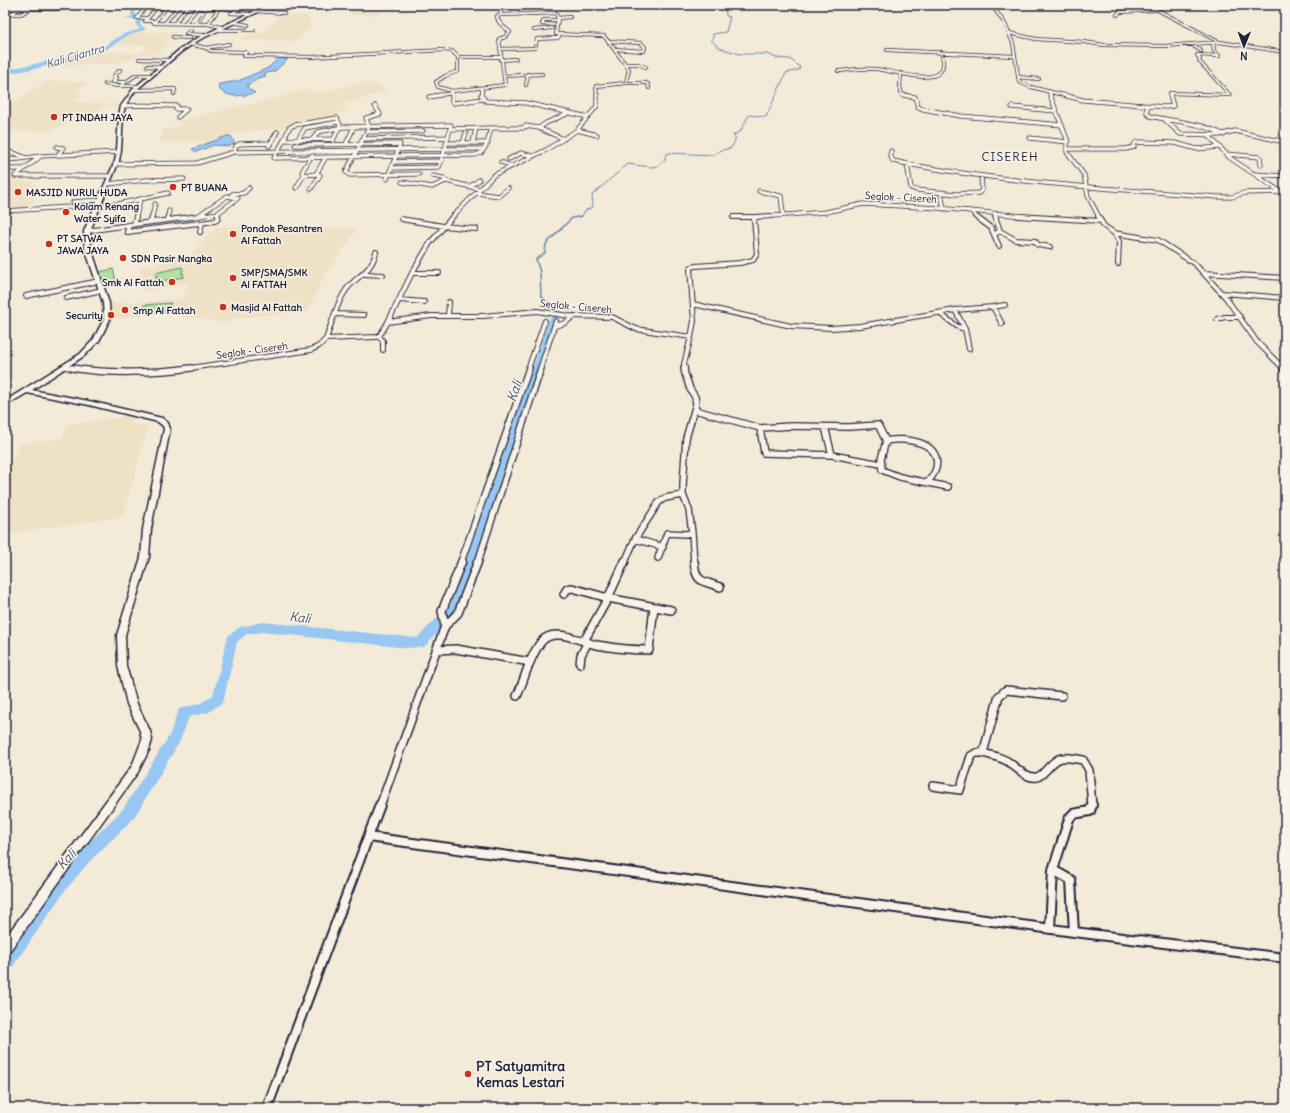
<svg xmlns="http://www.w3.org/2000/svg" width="1290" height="1113" viewBox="0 0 1290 1113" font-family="Delius,sans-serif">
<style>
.built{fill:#efe1c5}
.green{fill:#afe2a3;stroke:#68826f}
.water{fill:#97c7f2;stroke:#6885a9}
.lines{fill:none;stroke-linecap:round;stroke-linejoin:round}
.stream-far1{stroke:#6885a9;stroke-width:1}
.stream{stroke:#6885a9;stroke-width:1.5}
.river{fill:#97c7f2;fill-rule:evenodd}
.minor-far5-casing{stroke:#22223b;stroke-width:4}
.minor-far4-casing{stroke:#22223b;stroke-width:5}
.minor-far3-casing{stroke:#22223b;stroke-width:6}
.minor-far2-casing{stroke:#22223b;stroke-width:8}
.minor-far1-casing{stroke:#22223b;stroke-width:10}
.minor-casing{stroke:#22223b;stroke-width:12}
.tertiary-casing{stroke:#22223b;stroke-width:3}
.minor-far5{stroke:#f7f3e8;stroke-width:2.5}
.minor-far4{stroke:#f7f3e8;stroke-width:3.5}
.minor-far3{stroke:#f7f3e8;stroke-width:4}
.minor-far2{stroke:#f7f3e8;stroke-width:5.5}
.minor-far1{stroke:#f7f3e8;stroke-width:7}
.minor{stroke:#f7f3e8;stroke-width:8}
.tertiary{fill:#f7f3e8;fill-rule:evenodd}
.poi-dot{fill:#c8321e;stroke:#f7f3e8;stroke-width:1.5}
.labels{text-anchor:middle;stroke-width:3;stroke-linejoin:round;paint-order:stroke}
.far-poi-label{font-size:10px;font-weight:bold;fill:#22223b;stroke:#f7f3e8;text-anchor:start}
.far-street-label{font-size:10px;fill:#22223b;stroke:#f7f3e8}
.far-water-label{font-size:11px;font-style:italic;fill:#455472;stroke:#f7f3e8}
.far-quarter-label{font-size:12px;letter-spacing:1px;fill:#22223b;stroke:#f7f3e8}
.water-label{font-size:13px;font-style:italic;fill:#455472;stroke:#f7f3e8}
.near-poi-label{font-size:14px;font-weight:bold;fill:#22223b;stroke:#f7f3e8;text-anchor:start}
</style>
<rect width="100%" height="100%" fill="#f3ebd8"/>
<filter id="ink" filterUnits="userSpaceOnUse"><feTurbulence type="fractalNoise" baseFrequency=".025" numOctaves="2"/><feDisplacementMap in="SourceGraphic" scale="8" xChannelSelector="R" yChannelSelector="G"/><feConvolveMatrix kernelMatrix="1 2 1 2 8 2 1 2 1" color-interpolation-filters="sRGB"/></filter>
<g filter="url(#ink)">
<path class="built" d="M323,5H386L378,15H350L355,7H322Z
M254,11L275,12L281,14L306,16L309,19L311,26L296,41L240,40L251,32H264L281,15L275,12Z
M135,32H177L163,43L187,44H169L156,54H140L133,58L112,64L40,66L50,62L99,52H129L128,54L130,53H140V54L148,47H145L147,45H112L125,35Z
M46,81L88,82L81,89H83L76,93L81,94L72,101L119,105L118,107L104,106L86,120L70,122L46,132L5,131V109Z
M367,81L388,91L342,105L349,110L325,118L291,125L281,129L239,132L208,141L159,142L164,129L177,127L184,119L264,101L308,89L316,94Z
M5,176H18L13,181L34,182L32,185L39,186L36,189L43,193L24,209L5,210Z
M215,227L358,228L321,282L308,312L234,318L226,323L159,313L102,321L101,304L182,299L190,282L144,291L139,268L192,253Z
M134,415L131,426L149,424L123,517L5,534V478L20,444L62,438L67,424Z"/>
<path class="green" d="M182,267L183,271L181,273H183L184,277L156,282L155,279L159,278L158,276L156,277L155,273Z
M113,269L116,281L103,284L99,272Z
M171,303L165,312L139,313L144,305Z"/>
<path class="water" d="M279,58L288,59L275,71L264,74L266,76L258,78L257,80L247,85L248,88L255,93C243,96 227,99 218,88L219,84L238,81L268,68Z
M227,136H231L235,144L228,146L214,145L196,152L192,149Z"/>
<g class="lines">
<path class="stream-far1" d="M581,217L586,210L593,207L592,195L628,164L651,167L658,166L660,163L665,161L666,159L664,158L668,153L714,155L719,151L731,148L735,141V137L733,135L740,132L749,115L766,117L786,73L799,70L800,67L790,59L776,58L768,54H740L720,48L711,40L713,39V34L726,32L730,17L726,16L725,5"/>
<path class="stream" d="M554,317L556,309L541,296L540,272L536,259L545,253L546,244L572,218L582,216"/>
<path class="river" d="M135,5H139L136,8L135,14L137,16L135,18H142L140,25L145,28V30L127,36L100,53L34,69L5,74V70L97,51L123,34L140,29L136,25L137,20L125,19L132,16L131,14L132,8Z
M551,315H554L558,317L462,606L424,647L407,648L263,632L247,634L237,642L223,702L209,712L189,717L179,743L133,819L88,863L64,892L11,969L5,971V950L54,882L78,853L123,809L169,736L179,709L201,703L213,695L228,636L240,627L263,622L417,638L451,604Z"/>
<g class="minor-far5-casing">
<path id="minor-far5" d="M15,5L9,9H59L80,5
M79,5H135
M250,5L267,7
M500,5L501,15L556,13L558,18L556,34L604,36L629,69L626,83L596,86L597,96
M992,5L1005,24L1013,43L1019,82L1031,87L1067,96
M1148,5L1219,42
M167,7L154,23L208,24L221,27
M197,8H219L208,24
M19,9L10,14H21L28,10
M225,9H238
M143,11L137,18H148L145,21H154
M256,11L284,13
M231,13L249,14
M233,13L238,9L259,10
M1117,15L1120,12L1156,10
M148,18L156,8L199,6L185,23
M558,18L570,17
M233,22L248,25
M165,23L178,7
M175,23L188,6
M196,24L206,8
M557,25L542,24L544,20H558
M191,30L186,34L203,35
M217,30H254
M534,30L552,28
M1009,33L1036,39L1084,42L1104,45L1165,46L1220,42L1285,52
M173,37L190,38
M608,41L641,43L645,47L644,51L614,49
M190,44L206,48L211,51L246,52L244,56L311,57L445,50L452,51L458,57H501
M1191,44L1201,51
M206,48L229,44
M501,49L535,48L537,39L558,38L560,35
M887,50L1014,56
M1197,55L1219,56L1214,51L1213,43
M139,59L168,60
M501,60L516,59
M626,64H638L646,67
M147,66L161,67
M120,70L113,77L117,78L112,82H125
M838,71C850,70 863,68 875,69C890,70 927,83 939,73C945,68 943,58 941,52
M901,73L900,86L902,95L908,96
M504,76L542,74
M1018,77L1039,79
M625,83H646L648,84L649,88
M105,84L118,86
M526,85L528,74
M138,86H120L136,75H150
M134,90L175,89L174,94
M452,91L438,87L436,82L445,76L458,71V57
M1049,91L1051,96
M435,96L452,93
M452,96V91L505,85L499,39L505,37L510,32C505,28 497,23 497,16L501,15
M482,96V89
M1171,96L1170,93L1230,95L1199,61L1200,59L1197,55"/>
</g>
<g class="minor-far4-casing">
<path id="minor-far4" d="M452,95V102L454,103L483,99
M481,95L486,101L526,103L588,117
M902,95L915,97L918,107L923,109L961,116L1062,125
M1050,95L1067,139V152L1084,175L1088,196L1099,217
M1063,95L1083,100L1166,107L1173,106L1170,95
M429,97L441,95
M123,106C142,104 158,106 177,106L176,109H187L178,117
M375,106L380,114L366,118L369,127L346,172L350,175L419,174
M1147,106V113L1150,116C1175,122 1201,122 1224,135
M1012,107L1056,111
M1165,120L1180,134L1219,135L1235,131L1285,142
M491,128H523L525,126L539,128L546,123L569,113
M491,128L487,144L484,149H445L450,129Z
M538,128L564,139
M577,130L597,135
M367,132L423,131
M1208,135L1230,158L1281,192
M1030,138L1068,142
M313,139L318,132L343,127L451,125L450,129
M362,139L447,137
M284,140L289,128L294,125L337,118L340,125L333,141
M297,141L305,128L339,122
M446,143H488
M463,143L466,133
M473,143L476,128
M346,144L354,127
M295,145L400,144L396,156L274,158L284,140L334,139
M269,146L277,132
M57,147L63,148L58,155
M1067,149H1126L1134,147L1135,143L1138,142L1175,143L1197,149L1219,147
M891,151L890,155L893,161C999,183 1109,188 1217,197H1232L1244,193L1285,192
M5,152L14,153L24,157
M234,152L236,146L239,144L270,143
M1226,154L1260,157L1261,165
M5,159C15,161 30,157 41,156
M509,159L521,153L532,156
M394,162L442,161
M501,162L511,166
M115,164L197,163L234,152L445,149
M907,164L911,188L916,190L956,194L979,193L982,190L981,176
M392,168L439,167L445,149
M5,169H24
M1255,174L1285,176
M304,175L302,172L312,155
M15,176L41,156L119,152
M15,176H110
M433,176L443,178L446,181
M387,179L396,156L475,155L481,153L484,149
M402,182L432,187L446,181L480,189
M107,184L146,180L184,179
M469,187L479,180
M296,188L304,175L316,174L326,157
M311,189L320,175L316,174
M759,191L781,196L783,214
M941,192L944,209
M477,193L499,196L508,188
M232,194L244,193L249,188
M73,202L99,200
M5,211L118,204L168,193
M972,212L976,217
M199,215L227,196L238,198L218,213
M995,215L996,217
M136,217L140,200
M152,217L155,204
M168,217L169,211
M192,217L218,213V217
M452,217L494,175L546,150L577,130L597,106V95
M760,217L826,212L863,204L938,208L1034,217"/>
</g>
<g class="minor-far3-casing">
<path id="minor-far3" d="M975,216L991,228L999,246
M995,216L1000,231
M1018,216L1101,221
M1098,216L1104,226L1114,233L1158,240L1195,264L1226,298L1257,342L1284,369
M733,217H756
M168,219V216
M401,219L443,226L476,229
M151,222L152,216
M134,224L136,216
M129,225L127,232L215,221L218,219V216
M129,225L199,216
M87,231L129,225
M200,232L202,223
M1114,233L1119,241L1118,264
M995,234L1000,231L1016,240L1035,241L1038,245L1050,247
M412,273H439
M1204,273L1285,278
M365,274L383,275
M1222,293L1285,298
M26,296L99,281
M66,298L102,290
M399,300L424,302
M693,304L791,326L832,328L860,326L955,310L993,307L1002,324
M993,307L1005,305
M955,310L965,329L969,349
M939,313L958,327L965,329
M335,314L364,315
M448,316L449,302
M1217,319L1225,317H1240
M388,322L412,273L430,243L453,216
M555,326L565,323L574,316
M378,336L383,341V350
M326,339C332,323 336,304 346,290C357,275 371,273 376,252
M65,367L78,369
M184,369L311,350L319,346L326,339L376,337L380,335L388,322L431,316H483L537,311L569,316L612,317L636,329L691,337L694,321L690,268L695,266L740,263L753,260L757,254L754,219L756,217L770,216
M528,369L545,321
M540,369L556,321
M685,369L684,364L691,337"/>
</g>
<g class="minor-far2-casing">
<path id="minor-far2" d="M72,368C106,374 156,373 191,368
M1283,368L1285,370
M695,410L760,428L791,426L849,427L878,425L886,441L881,459L882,470L900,477L948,487
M825,427L832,455
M760,428L764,453L832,455L881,464
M886,441C904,437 942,441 936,468C935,473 931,478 928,482
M692,533L694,562
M635,539L659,502L665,498L683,495
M658,558L667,533L686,534L692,533L689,510L683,495V485L686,438L696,404L695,397L690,389L685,374L684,368
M461,562L529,368
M478,562L541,368
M625,562L635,539L663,547"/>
</g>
<g class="minor-far1-casing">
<path id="minor-far1" d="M694,561C696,583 701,580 720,587
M564,594L567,589L572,588L608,598L671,610
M445,626L442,611L462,561
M584,641L608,598L625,561
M436,650L456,649L530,662
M580,664L581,655L588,642
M517,696C525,679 529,657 541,642C554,626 581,642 597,645C613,648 632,650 649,650L654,607
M983,753C990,755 1000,757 1007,761C1015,766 1026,779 1037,777C1041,776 1044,772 1047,769C1060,754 1064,757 1083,760L1089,770L1092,806
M933,786L960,790L971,756L976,753H983L999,696L1006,690L1062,696
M380,806L445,626L458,613L478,561"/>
</g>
<g class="minor-casing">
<path id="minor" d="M368,837L1074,932L1285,958
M1050,929L1053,870
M1074,932L1071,880L1053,870L1069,819L1073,814L1090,811L1092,805
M267,1108L380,805"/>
</g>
<g class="tertiary-casing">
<path id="tertiary" d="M268,5H273L199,40L181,52L135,91L125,106L123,115L121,150L119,161L90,231L91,248L109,303L110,319L99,341L84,356L32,390L89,401L162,418L168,423L170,429L151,529L149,557L125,635L126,666L137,704L150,731L152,740L149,750L138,772L9,952L5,954V938L132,766L142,740L140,731L127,704L118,666L117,635L141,557L143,529L164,429L163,426L158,422L89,405L27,393L5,406V401L80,354L93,340L104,319L103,303L85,248L84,231L115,161L117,150L119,115L121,106L133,89L179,50L197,38Z"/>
</g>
<use href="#minor-far5" class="minor-far5"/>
<use href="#minor-far4" class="minor-far4"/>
<use href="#minor-far3" class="minor-far3"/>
<use href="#minor-far2" class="minor-far2"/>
<use href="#minor-far1" class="minor-far1"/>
<use href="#minor" class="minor"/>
<use href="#tertiary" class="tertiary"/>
</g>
</g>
<g class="poi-dot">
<circle cx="54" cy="117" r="4"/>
<circle cx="173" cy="187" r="4"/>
<circle cx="18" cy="192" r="4"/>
<circle cx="66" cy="212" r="4"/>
<circle cx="233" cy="234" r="4"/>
<circle cx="49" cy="244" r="4"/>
<circle cx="123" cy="258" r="4"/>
<circle cx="233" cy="278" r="4"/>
<circle cx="172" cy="282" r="4"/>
<circle cx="223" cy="307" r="4"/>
<circle cx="125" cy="310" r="4"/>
<circle cx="111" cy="315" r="4"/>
<circle cx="468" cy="1074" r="4"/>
</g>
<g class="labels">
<g class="far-poi-label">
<text x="62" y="121">PT INDAH JAYA</text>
<text x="181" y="191">PT BUANA</text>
<text x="26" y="196">MASJID NURUL HUDA</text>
<text x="74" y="210">Kolam Renang<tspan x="74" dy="12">Water Syifa</tspan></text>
<text x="241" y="232">Pondok Pesantren<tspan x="241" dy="12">Al Fattah</tspan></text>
<text x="57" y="242">PT SATWA<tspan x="57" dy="12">JAWA JAYA</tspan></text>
<text x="131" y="262">SDN Pasir Nangka</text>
<text x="241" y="276">SMP/SMA/SMK<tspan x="241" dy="12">Al FATTAH</tspan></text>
<text x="164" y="286" text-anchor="end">Smk Al Fattah</text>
<text x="231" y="311">Masjid Al Fattah</text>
<text x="133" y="314">Smp Al Fattah</text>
<text x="103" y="319" text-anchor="end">Security</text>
</g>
<g class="far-street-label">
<text transform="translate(901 197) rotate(3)" y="4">Seglok - Cisereh</text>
<text transform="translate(576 306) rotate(5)" y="4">Seglok - Cisereh</text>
<text transform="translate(252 350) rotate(-8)" y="4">Seglok - Cisereh</text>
</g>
<g class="far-water-label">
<text transform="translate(75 56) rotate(-16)" y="4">Kali Cijantra</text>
</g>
<g class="far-quarter-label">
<text x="1010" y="161">CISEREH</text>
</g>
<g class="water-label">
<text transform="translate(514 391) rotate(-71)" y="5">Kali</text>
<text transform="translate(300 617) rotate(6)" y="5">Kali</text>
<text transform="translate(66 859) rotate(-47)" y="5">Kali</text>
</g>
<g class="near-poi-label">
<text x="476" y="1071">PT Satyamitra<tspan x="476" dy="16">Kemas Lestari</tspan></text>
</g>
</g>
<rect width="1290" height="1113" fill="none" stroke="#f7f3e8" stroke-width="20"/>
<rect x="10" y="10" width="1270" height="1093" fill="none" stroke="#22223b" stroke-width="1.5" filter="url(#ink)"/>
<g transform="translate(1244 46) rotate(181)" stroke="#f7f3e8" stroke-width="3" paint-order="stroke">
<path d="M0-3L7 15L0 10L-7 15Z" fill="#22223b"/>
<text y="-6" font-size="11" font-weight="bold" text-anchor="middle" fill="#22223b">N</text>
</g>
</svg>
